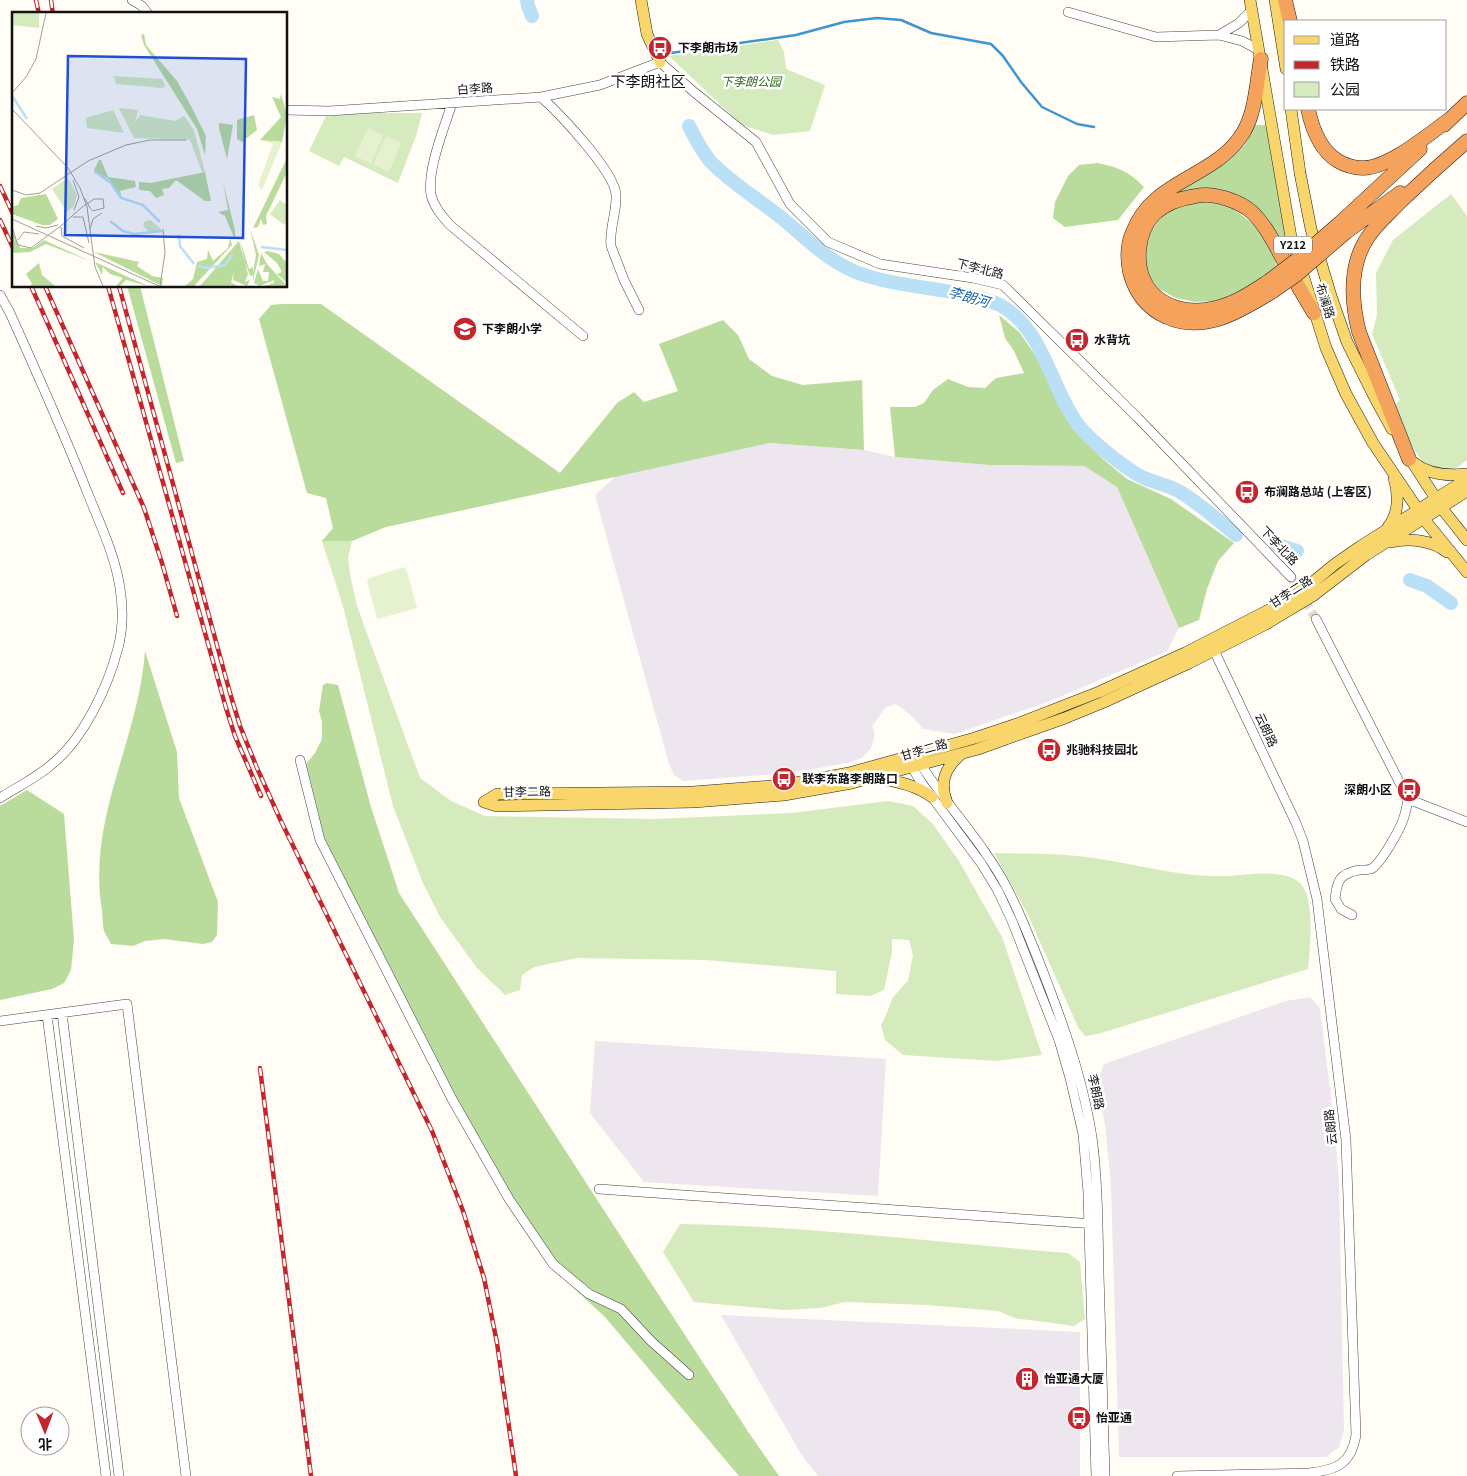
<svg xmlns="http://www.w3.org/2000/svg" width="1467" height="1476" viewBox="0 0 1467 1476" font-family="Georgia,'Noto Sans SC',serif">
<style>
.industrial{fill:#eee6ef}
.green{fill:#d5ebbd}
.forest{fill:#b9dc9c}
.pitch{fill:#e6f2cf}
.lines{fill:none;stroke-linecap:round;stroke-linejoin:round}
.stream{stroke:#3f96cf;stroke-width:2.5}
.river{stroke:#b9e0f7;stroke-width:14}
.minor-tunnel{stroke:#dbdad3;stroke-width:9;stroke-dasharray:9 4.5;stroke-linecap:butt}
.minor-casing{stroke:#444;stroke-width:10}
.major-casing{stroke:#222;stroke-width:12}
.highway-casing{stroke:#222;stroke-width:15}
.minor{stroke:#fff;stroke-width:9}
.major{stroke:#f9d66b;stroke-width:11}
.highway{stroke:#f5a25d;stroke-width:14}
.rail-casing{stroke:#c4262e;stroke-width:4.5}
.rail{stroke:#fff;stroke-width:2.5;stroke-dasharray:8;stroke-linecap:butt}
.highway-bridge-casing{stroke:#222;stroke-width:15;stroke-linecap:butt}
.highway-bridge{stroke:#f5a25d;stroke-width:14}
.labels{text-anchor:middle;stroke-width:5;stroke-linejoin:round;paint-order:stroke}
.shield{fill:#fff;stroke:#585858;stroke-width:1}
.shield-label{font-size:11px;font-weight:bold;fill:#111}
.poi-label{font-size:12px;font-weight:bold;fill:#111;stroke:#fff;text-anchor:start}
.park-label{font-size:12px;font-style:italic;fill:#2f6b1f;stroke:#fff}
.street-label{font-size:12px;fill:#111;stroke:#fff}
.water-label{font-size:14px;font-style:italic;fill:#1768a6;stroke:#fff}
.quarter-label{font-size:15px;fill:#111;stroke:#fff}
.inset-river{fill:none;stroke:#b9e0f7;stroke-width:2.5}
.inset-road{fill:none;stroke:#a09f9a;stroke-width:1}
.view{fill:#1d4ed8;fill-opacity:0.15;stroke:#1d4ed8;stroke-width:2.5}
.inset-edge{fill:none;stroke:#111;stroke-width:2.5}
</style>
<rect width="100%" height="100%" fill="#fffdf5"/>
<path class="industrial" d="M770,443L864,450L895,457L989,465L1084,466L1117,487L1179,628L1167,651L1050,701L955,734L923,729L913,717L896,704L886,707L872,726L874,731V739L871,748L863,757L852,762L791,773L683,781L674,775L669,764L595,495L617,475Z
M1310,997L1320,1008L1334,1122L1339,1181L1344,1430L1339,1447L1326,1457H1119L1111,1185L1105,1124L1097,1083L1104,1064L1286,1001Z
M595,1041L886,1059L878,1196L644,1182L590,1113Z
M721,1315L1080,1332V1476H818L801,1454Z"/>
<path class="green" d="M778,40L784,52L786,69L825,85L810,131L773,135L742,125L669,56Z
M368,113H422L416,136L398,183L344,157L339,166L309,151L326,116Z
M1451,194L1467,216V460C1461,464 1454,471 1447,471C1418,475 1404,427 1394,406L1400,400L1372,334L1377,315L1376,273L1393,240Z
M322,541H352L348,558L350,575L357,606L420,778L451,801L485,816L655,819L792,813L888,801L913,806L932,823L959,861L1002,937L1042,1055L996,1061L903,1055L885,1040L881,1025L886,1015L893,997L908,981L913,955L909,940L892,939V952L884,990L870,996L836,994V971L706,960L577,958L534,967L522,975L520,990L505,995L477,968L440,917L423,883L393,806L343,606Z
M994,853C1021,854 1050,853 1077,856C1128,861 1176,878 1228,876C1248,875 1286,868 1301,884C1315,899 1310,949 1308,969L1098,1034L1085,1036L1078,1027L1027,913Z
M680,1224C810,1226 939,1243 1068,1253L1080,1262L1085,1319L1074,1326L1015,1318L998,1311L927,1305L845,1302L820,1308L784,1310L694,1302L663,1252Z"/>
<path class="forest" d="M1253,125H1266L1289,253L1275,231L1239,201L1164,198C1188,185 1234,164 1248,140C1250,135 1251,130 1253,125Z
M1097,163C1117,167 1129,171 1144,187L1118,220L1065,227L1053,218L1055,202L1068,176L1079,165Z
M1195,202L1215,203L1233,209L1255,225L1269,241L1277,266L1264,278L1228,298L1213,301L1195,302L1176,298L1159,289L1151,279L1146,265L1144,248L1151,231L1162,216L1175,208Z
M127,286H140L184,461L176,463Z
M282,304H321L560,473L617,403L634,392L644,402L678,391L659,344L723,320L738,335L749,359L772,376L803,385L862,380L864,450L770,443L386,527L352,541H322L333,528L326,498L307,493L259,319L271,305Z
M999,315L1020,333L1035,355L1072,428L1103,459L1127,479L1171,499L1234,543L1218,561L1207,589L1199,620L1179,628L1117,487L1084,466L989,465L895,457L890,407H915L924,403L933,390L948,379L968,387L985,388L996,378L1024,373L1014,351L1005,338Z
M145,651L177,752L179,798L218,902L217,935L212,942L203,944L164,939L145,941L133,946L111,944C109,940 106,935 104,931C102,923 103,912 101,904C89,815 139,738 145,651Z
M327,683L338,685L371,807L399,893L649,1280L749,1433L779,1476H739L605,1317L568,1283L507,1188L456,1096L325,840L306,764L315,753L322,739V721L319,711L323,685Z
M27,790L64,814L74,940L71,970L64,983L52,989L0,1000V806Z"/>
<path class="pitch" d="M368,128L383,135L371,164L355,156Z
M386,136L401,143L389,172L373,164Z
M404,567L407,572L417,608L377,619L367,581L370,578Z"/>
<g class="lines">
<path class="stream" d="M671,53L796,35L844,22L877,18L901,20L931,33L991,44L1003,56L1021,82L1042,107L1077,124L1094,127"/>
<path class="river" d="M527,0L528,6L532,16
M689,126C695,138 701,150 710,161C730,182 755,197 778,215C806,237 829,264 864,275C899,287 938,287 975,297C983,299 992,301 1000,305C1045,330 1050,388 1079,426C1091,441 1127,470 1144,478C1156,483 1171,486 1182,493C1201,505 1219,521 1236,535
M1275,544L1297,551
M1410,580L1427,586L1451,603"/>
<path class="minor-tunnel" d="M1291,577L1316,619"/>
<g class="minor-casing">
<path id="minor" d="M132,0L142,6L148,14
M1068,12L1156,37L1219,35L1242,41L1259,50
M1219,35L1239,23L1252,10
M541,97C560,114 615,172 616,195C617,212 609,229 611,246L624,280L639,310
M452,103C444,129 427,169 431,195C434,207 442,216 450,225L583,336
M286,110L329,111L541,97L600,85L660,62L694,92L756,142L790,204L828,242L880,264L973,278L1003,285L1138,418L1291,577
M0,295L10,313C37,373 64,433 88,494C100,524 115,555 120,588C123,607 123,629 118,648C108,687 83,740 51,765C36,778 17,787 0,798
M1316,619L1408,799L1467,822
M300,760L320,840L452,1099L509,1199L553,1264L589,1294L621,1309L651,1341L689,1375
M918,760C945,804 983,842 1007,888C1024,921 1037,956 1050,990C1068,1038 1084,1086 1092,1137C1098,1182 1098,1228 1099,1274C1101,1341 1103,1409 1105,1476
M909,763L923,785L981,863L998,891L1012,921L1059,1040L1070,1078L1083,1134L1088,1192L1096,1476
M1352,915L1341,909L1335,899C1337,881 1339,874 1359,870C1363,870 1367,870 1371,869C1380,865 1401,828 1404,817C1406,811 1407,805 1408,799
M62,1013L119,1476
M47,1015L106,1476
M0,1021L127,1004L186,1476
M599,1189L1095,1224
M1177,1476L1309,1473C1337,1470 1351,1464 1356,1435L1346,1140L1317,899L1303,841L1296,823L1211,644"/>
</g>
<g class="major-casing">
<path id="major" d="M641,0L647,34L660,62
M1250,0L1291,237L1326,348L1346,394L1373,443L1427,523L1467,572
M1275,0L1286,69
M1291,109L1300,173L1311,229L1331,296L1347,342L1375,398L1392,429
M1405,451L1444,511L1467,540
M1414,463C1429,475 1449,476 1467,474
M1388,527C1399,514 1399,494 1394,478
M1391,542C1409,538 1432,540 1447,552
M878,779C898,781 916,785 932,797
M484,802L497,794L693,792L784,785L849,773L975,738L1017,724L1099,692L1185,653L1261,614L1286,601L1307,587L1335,564L1361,546L1467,479
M484,802L497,806L694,802L784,795L852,783L978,749L1065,718L1104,702L1189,663L1266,624L1314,595L1366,555L1467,491
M947,803C939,782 945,768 961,754"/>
</g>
<g class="highway-casing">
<path id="highway" d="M1285,0L1290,21
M1261,59C1256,85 1256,117 1239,139C1209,179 1152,181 1133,232C1127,245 1127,258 1130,272C1135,293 1148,309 1167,317C1205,334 1242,310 1273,291
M1308,109C1312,128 1320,150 1338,161C1345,165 1354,168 1363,168C1389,168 1429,134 1450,119
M1444,125L1467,103
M1340,223L1420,149
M1346,232L1400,193
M1269,281C1252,292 1235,304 1215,308C1174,318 1136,296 1139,251C1140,237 1145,223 1155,213C1166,203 1182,198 1196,196C1213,192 1240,201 1253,213C1266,226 1275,244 1284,261C1293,278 1304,296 1314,313
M1409,459L1359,332C1351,300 1349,265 1368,237C1377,223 1391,212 1402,200C1423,180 1445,160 1467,141"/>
</g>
<use href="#minor" class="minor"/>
<use href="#major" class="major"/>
<use href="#highway" class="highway"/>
<g class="rail-casing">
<path id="rail" d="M36,0L39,14
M51,0L53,14
M0,186L14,216
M0,220L14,250
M31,286L123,493
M45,286L144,508L162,563L177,616
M108,286L226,708L235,736L261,796
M119,286L230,693L240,726L257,768L280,819L432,1131L463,1211L484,1278L497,1343L516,1476
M260,1068L311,1476"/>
</g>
<use href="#rail" class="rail"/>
<g class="highway-bridge-casing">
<path id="highway-bridge" d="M1269,281L1302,256L1340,223
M1273,291L1296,275L1346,232"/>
</g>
<use href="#highway-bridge" class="highway-bridge"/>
</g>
<defs>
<g id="bus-disc" transform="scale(1.25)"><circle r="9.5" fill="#c4262e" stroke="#fff"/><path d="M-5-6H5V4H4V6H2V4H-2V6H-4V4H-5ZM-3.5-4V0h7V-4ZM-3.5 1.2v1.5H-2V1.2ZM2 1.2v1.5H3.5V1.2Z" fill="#fff"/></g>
<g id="school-disc" transform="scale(1.25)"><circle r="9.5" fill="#c4262e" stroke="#fff"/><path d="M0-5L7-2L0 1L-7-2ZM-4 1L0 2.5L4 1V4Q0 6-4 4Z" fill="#fff"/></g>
<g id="building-disc" transform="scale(1.25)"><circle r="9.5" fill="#c4262e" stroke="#fff"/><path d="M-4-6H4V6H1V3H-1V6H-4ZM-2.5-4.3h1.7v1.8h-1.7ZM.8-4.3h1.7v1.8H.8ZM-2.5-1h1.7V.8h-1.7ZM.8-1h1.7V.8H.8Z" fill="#fff"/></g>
</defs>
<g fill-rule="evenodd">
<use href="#bus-disc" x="660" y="48"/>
<use href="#school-disc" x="465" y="329"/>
<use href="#bus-disc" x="1077" y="340"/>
<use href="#bus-disc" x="1247" y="492"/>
<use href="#bus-disc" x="1049" y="750"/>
<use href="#bus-disc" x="784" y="779"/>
<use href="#bus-disc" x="1409" y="790"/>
<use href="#building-disc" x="1027" y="1379"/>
<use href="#bus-disc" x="1079" y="1418"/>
</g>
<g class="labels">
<rect class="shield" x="1274" y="236.5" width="38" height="17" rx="4"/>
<g class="shield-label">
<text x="1293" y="249">Y212</text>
</g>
<g class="poi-label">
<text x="678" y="52">下李朗市场</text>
<text x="482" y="333">下李朗小学</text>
<text x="1094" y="344">水背坑</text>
<text x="1264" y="496">布澜路总站 (上客区)</text>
<text x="1066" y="754">兆驰科技园北</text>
<text x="802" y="783">联李东路李朗路口</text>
<text x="1392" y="794" text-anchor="end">深朗小区</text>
<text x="1044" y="1383">怡亚通大厦</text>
<text x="1096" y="1422">怡亚通</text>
</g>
<g class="park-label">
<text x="751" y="86">下李朗公园</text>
</g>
<g class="street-label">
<text transform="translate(475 89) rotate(-4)" y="4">白李路</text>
<text transform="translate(980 269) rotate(14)" y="4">下李北路</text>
<text transform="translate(1325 301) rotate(72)" y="4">布澜路</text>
<text transform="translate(1279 546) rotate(46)" y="4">下李北路</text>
<text transform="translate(1291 592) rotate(-33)" y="4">甘李二路</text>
<text transform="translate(1266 730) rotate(65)" y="4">云朗路</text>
<text transform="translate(924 750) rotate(-16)" y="4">甘李二路</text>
<text transform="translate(527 792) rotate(-1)" y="4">甘李二路</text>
<text transform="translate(1096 1092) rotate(78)" y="4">李朗路</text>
<text transform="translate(1331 1127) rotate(-96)" y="4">云朗路</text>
</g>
<g class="water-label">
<text transform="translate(969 297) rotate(16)" y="5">李朗河</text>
</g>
<g class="quarter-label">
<text x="648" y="87">下李朗社区</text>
</g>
</g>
<g transform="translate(12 12)">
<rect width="275" height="275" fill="#fffdf5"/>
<path d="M0,1H27V16L0,13ZM102,64L150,67L153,73L151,76L104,72ZM107,96L126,98L123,110L128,103L163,109L172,104L182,118L193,160H190L178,128L122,126ZM101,98L112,121L75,116L74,106ZM56,166L65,183L62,194L55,200L40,177ZM268,188L275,193V208L272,213L258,202ZM138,208L141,210L150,218L137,220L131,214L133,209Z" fill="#d5ebbd"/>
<path d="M132,22L134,33L165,69L178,92L194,124L193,143L185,117L132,33L129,23ZM269,82L275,103L270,130L248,128L269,105L260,85L268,87ZM242,103L245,118L230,130L225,127V108ZM207,111L221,113L215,147L207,116ZM275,146V160L254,204L255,212L251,213L249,207L246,215L241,216ZM87,148H89L96,165L123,169L124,175L108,179L110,186L98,168L82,158ZM193,160L199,189H193L164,168L157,176L150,177L152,183L144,186L138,179L127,178V170L139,171ZM211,170L223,218V228L213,204L206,200L216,198ZM34,182L46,207L38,213H30L0,202V195L6,193L9,186ZM238,216L247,243L241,269V262L239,265L233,251L228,228L237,257L241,255V262L244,243ZM0,218L8,236H21L32,228L78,249L34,232L18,240L0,241ZM218,226L220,233L182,274H173L181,267L185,250L195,247L196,238L201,249L216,236ZM227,229L236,262L233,270L238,268L235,274L221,268L222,260L219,270L225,274H218L219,272L217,274H188ZM256,239L267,242L275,251V271L265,262L270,260L265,251L252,240ZM82,240L127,250L125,254L140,264L151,266L150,274ZM249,241L255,252L275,274H252L262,271V268L248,274L242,271L246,257L251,269H256L257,260H251L253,252L247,254ZM83,250L136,274L114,268L108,274H104L111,266L98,262L91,255L90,263ZM27,251L30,263L43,274H18L20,272L14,262Z" fill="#b9dc9c"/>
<path d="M248,128L270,130L250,178L246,173L261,132Z" fill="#e6f2cf"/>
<path class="inset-river" d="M1,85L15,107M82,159L99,171L109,186L131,193L148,210M98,209L111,219L122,222L150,219M167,223L168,234L182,252M249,235L275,238M186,254L195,256L213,253L220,243"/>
<path class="inset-road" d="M0,81L14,65L24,47L34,1M0,97L56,156L68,176L75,195L83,255L91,274M61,168L67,185L62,198M0,178L14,183L28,181L76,149L114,133L138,128H174M61,205H71L77,231M0,207L147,274M24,214L34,216L46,213M0,215L6,233L19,236L50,213L69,196L73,193L78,190L82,187H91L92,196L81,199L78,196L76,192L73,187L72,186M49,215L50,224L72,236M78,217L81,207L90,201M6,228L12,220L27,222M148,274L153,241L151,217"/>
<path class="view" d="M56,44L234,47L231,226L53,223Z"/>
<rect width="275" height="275" class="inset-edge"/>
</g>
<rect x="1284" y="20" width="162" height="90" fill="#ffffff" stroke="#a0a0a0"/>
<rect x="1294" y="36" width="25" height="8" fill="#f9d66b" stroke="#a0a0a0"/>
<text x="1330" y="45" font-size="15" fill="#111111">道路</text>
<rect x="1294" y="61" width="25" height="8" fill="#c4262e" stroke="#a0a0a0"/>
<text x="1330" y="70" font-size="15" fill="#111111">铁路</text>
<rect x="1294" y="82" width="25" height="15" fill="#d5ebbd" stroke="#a0a0a0"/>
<text x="1330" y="95" font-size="15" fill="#111111">公园</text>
<g transform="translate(45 1431) rotate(179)"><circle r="24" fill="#ffffff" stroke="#a0a0a0"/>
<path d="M0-4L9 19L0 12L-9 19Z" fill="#c4262e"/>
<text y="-8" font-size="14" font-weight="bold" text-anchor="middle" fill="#111111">北</text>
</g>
</svg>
